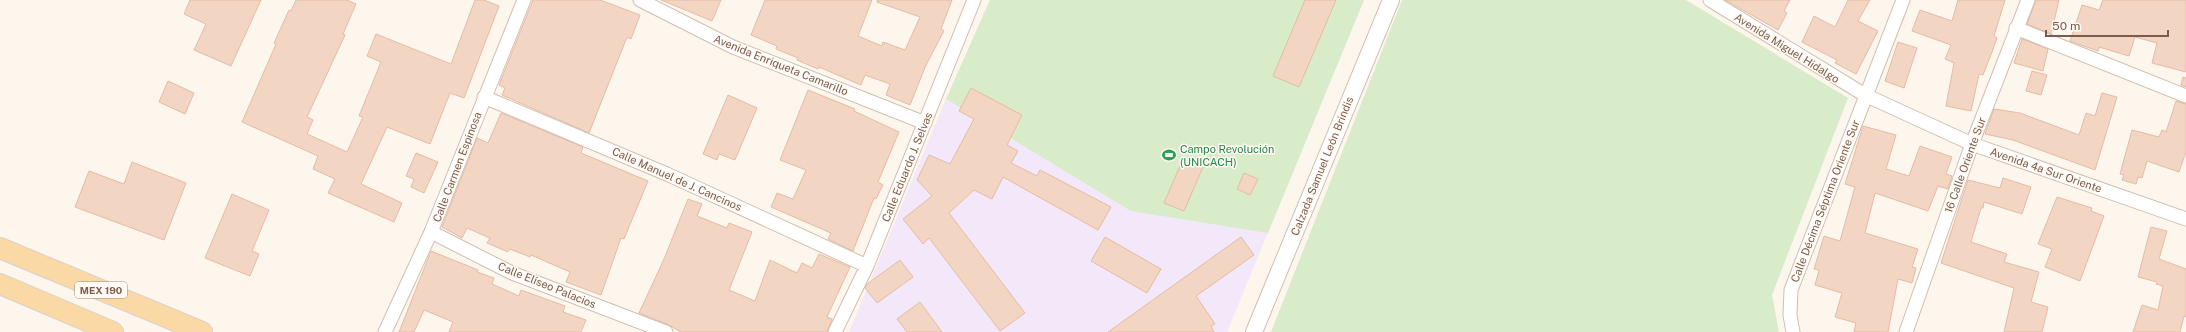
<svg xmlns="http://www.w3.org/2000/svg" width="2186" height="332" viewBox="0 0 2186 332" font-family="'Public Sans',sans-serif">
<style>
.education{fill:#f3e8fa}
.green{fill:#d8ecc9}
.building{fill:#f3d5c3;stroke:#e6bba3}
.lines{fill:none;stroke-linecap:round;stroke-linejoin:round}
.minor-casing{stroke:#d1beb0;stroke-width:15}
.tertiary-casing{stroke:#d1beb0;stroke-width:18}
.primary-casing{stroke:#dad1cd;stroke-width:22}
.minor{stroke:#fff;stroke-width:13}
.tertiary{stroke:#fff;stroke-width:16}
.primary{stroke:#fbd9a5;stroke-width:20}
.labels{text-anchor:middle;stroke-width:3;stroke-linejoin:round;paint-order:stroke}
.shield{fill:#fffaf3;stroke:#a28b7f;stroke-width:1}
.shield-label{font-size:10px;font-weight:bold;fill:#7a5c4d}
.street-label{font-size:11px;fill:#7a5c4d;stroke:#fffaf3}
.leisure-label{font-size:11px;fill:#27864d;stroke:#fffaf3;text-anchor:start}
</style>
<rect width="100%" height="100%" fill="#fdf6ec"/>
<path class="education" d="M990,0H1364L1227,332H849L946,99Z"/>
<path class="green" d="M990,0H1364L1268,233L1131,211L946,99Z
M1402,0H1686L1848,98L1772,295L1779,332H1271Z"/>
<path class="building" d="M190,0H261L231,66L194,50L206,24L184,14Z
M296,0H347L356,4L343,34L345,35L307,117L313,120L307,134L347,152L363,117L359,116L381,62L367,56L376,34L451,64L475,0H484L499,6L464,98L450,93L430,144L387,127L361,184L402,203L394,222L328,193L335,179L313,169L318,156L242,122L276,44L274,43L289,10L291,11Z
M533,0H600L640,15L631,39L627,37L589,133L502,95L505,88L499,85Z
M661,0H721L712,21Z
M765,0H872L858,36L882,46L883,42L905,50L920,17L877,2V0H952L941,29L944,31L926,65L910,105L886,95L890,84L865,75L861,85L819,67L818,69L797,60L798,58L776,49L777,46L751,35Z
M1305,0H1336L1299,87L1273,76Z
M1725,0H1790L1784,11L1787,13L1778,30Z
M1848,0H1870L1858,21L1878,31L1856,74L1835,63L1837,60L1802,42L1814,16L1835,27Z
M1958,0H2005L1994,36L1997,38L1992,52L1983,75L1979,74L1971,111L1946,106L1954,63L1945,59L1951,45L1912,31L1920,10L1952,21Z
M2036,0H2059L2051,34L2027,24Z
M2103,0H2186V72L2152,63L2157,43L2135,37L2129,56L2099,47L2098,51L2070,41L2082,5L2099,10Z
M2022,39L2048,49L2043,71L2014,63Z
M1898,42L1917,48L1904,88L1885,81Z
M2032,71L2047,75L2041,95L2026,91Z
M2183,77L2186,78V87L2181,85Z
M168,81L194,93L185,114L159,102Z
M971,88L1022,115L1007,145L1018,151L1011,163L1037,176L1040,170L1111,207L1098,230L1003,177L992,199L974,190L949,213L1025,313L1000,331L929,238L923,244L903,219L932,196L917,180L929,155L950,164L974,119L959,111Z
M808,90L855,109L854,111L899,132L878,182L883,185L876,199L874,198L853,251L828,239L831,233L771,207L777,193L793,199L806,170L780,160Z
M2102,93L2117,97L2095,170L2013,140L1985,134L1994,109L2020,113L2079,135L2086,113L2095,116Z
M728,95L757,108L735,160L719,154L717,160L703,154Z
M2176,101L2186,104V152L2179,172L2147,161L2142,178L2138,177L2136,184L2122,180L2124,175L2120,174L2132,130L2159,137L2162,130L2166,132Z
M501,113L583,147L581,153L648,181L624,239L621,238L601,295L566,282L570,272L531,255L530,257L510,249L508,252L487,243L490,238L467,228L462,238L442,227L477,138L488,143Z
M1863,126L1896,135L1886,169L1909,176L1920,146L1952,157L1946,174L1952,176L1948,189L1938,186L1928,211L1875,193L1865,233L1918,249L1912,267L1916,268L1912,283L1898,279L1888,332H1854L1856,323L1835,317L1842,293L1815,285L1819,270L1814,269L1824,236L1840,241L1855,187L1845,184Z
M416,153L438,162L424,193L411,187L414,179L406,176Z
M1183,159L1203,167L1184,211L1164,203Z
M132,162L186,183L164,240L75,207L89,171L124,184Z
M1244,173L1258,179L1250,195L1237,189Z
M2003,178L2031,187L2022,214L1984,202L1983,208H1981L1971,242L2007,254L2004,262L2039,272L2031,302L2048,307L2042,332H2004L2014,288L1941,263L1968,180L2000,188Z
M232,194L269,210L252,251L259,254L250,276L205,258Z
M2057,197L2092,208L2091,211L2104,216L2080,281L2045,267L2052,249L2038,244Z
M688,199L702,204L697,216L727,228L729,223L752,232L729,290L755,301L770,260L797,273L802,263L812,268L819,254L850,267L827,317L832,319L827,332H681L669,325L639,313L664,259Z
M2151,227L2167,231L2159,259L2186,269V317L2184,316L2180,332H2133L2142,305L2158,310L2163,286L2156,284L2157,282L2138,277Z
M1105,237L1161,269L1147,293L1091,261Z
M1241,237L1254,255L1196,296L1215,324L1211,326L1214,332H1108Z
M431,251L478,270L477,272L494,278L492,284L519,296L521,290L565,306L563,312L586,320L581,332H449L453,322L424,310L414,332H399Z
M900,260L913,277L877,303L865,288L867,284Z
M920,302L942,332H907L897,319Z"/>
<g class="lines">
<g class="minor-casing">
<path id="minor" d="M640,0L733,47L925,123
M1710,0L1865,95L1972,144L2186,219
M2016,28L2186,96
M484,97L669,175L867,266
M431,232L512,273L666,332
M385,332L431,232L524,0
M835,332L867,266L974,0
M1793,332L1790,315L1791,290L1903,0
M1906,332L1972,144L2028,0"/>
</g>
<g class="tertiary-casing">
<path id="tertiary" d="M1254,332L1391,0"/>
</g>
<g class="primary-casing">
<path id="primary" d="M0,248L202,332
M0,284L113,332"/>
</g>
<use href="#minor" class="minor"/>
<use href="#tertiary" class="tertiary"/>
<use href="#primary" class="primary"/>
</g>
<defs>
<g id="stadium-bare" transform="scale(1.08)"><path d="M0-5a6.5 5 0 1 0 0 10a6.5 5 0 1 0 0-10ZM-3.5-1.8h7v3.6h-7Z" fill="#2e9e5b" stroke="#fffaf3" stroke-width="2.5" paint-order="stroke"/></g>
</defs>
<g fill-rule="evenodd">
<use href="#stadium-bare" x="1169" y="155"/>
</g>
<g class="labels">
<rect class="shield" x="75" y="282" width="52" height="16" rx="3"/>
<g class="shield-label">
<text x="101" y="294">MEX 190</text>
</g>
<g class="street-label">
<text transform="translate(1787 48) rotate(32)" y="4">Avenida Miguel Hidalgo</text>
<text transform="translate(781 65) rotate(22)" y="4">Avenida Enriqueta Camarillo</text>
<text transform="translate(1965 165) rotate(-70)" y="4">16 Calle Oriente Sur</text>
<text transform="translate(1322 166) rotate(-68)" y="4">Calzada Samuel León Brindis</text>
<text transform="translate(457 167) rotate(-69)" y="4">Calle Carmen Espinosa</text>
<text transform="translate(907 167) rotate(-68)" y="4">Calle Eduardo J. Selvas</text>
<text transform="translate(2046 170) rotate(19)" y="4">Avenida 4a Sur Oriente</text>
<text transform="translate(677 179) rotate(24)" y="4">Calle Manuel de J. Cancinos</text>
<text transform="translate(1825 201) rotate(-69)" y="4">Calle Décima Séptima Oriente Sur</text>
<text transform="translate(547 285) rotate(22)" y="4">Calle Elíseo Palacios</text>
</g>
<g class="leisure-label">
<text x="1180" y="153">Campo Revolución<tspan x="1180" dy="13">(UNICACH)</tspan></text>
</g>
</g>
<path d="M2046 30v6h122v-6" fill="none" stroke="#7a5c4d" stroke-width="2"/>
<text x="2052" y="30" font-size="12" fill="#7a5c4d" stroke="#fffaf3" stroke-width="3" paint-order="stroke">50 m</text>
</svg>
